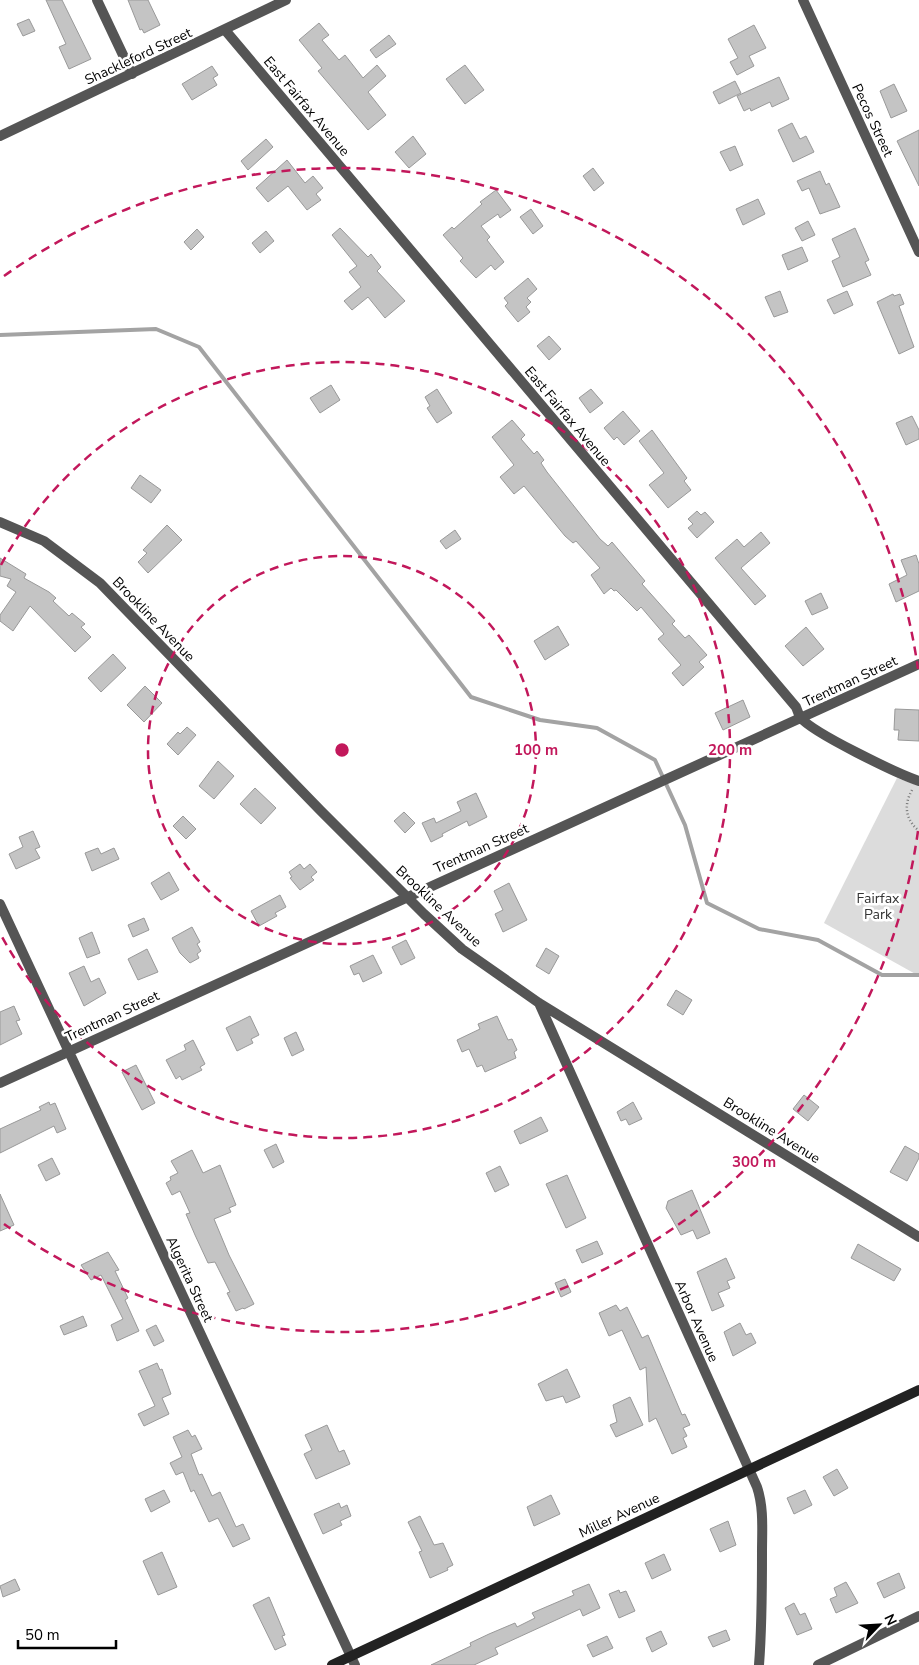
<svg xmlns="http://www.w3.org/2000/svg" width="919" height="1665" viewBox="0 0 919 1665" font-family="'Nunito Sans',sans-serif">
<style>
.green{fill:#dcdcdc}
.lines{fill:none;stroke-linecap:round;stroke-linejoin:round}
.stream{stroke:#a3a3a3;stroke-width:4}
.building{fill:#c4c4c4;stroke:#999}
.path{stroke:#777;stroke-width:2.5;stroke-dasharray:1 2.5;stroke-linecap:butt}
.minor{stroke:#555;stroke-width:10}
.tertiary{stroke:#555;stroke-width:10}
.secondary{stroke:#222;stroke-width:10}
.ring{fill:none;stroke:#c2185b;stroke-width:2.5;stroke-dasharray:9 6}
.labels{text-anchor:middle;stroke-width:5;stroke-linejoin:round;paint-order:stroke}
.street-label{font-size:14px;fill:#000;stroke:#fff}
.park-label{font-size:14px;fill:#333;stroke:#fff}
.centre{fill:#c2185b;stroke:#fff;stroke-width:2.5}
.ring-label{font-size:15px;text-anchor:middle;font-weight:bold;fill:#c2185b;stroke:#fff;stroke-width:5;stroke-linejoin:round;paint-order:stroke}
</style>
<rect width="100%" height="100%" fill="#fff"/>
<path class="green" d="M897,778L919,786V976L824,923Z"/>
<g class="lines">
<path class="stream" d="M0,335L156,329L199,347L471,697L540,720L597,728L655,760L685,825L707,903L759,929L818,940L882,975H919"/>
</g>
<path class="building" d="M46,0H62L91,59L69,69L59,47L66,44Z
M128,0H148L160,25L144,33L142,29L140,30Z
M29,19L35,31L23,36L17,24Z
M319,23L329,35L322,40L339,60L345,55L363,78L377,65L386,76L368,92L386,115L368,130L318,71L322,68L299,40Z
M754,25L766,48L749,56L754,66L737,75L730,62L738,58L728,39Z
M389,35L396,44L376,58L370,50Z
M465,65L484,90L465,104L446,79Z
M212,66L218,75L213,78L217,85L192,100L182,84Z
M779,77L789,99L772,107L770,102L751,111L750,108L744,111L737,96Z
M735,81L741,93L719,104L713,92Z
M894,84L907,111L891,118L880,91Z
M792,123L800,139L806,136L814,152L793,162L778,130Z
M919,130V186L897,141Z
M413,136L426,154L409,168L395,152Z
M266,139L273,147L248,170L241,161Z
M735,146L743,165L730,171L720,152Z
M287,160L305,183L313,176L323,188L316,194L321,200L307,210L288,186L268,202L256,188Z
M593,168L604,183L594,191L583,176Z
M820,171L826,185L829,183L840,207L820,214L809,188L802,191L797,181Z
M496,190L511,210L500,218L498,214L481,226L490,237L487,240L504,262L495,270L491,265L476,278L460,261L463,258L443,235L452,227L454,229L482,204L480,202Z
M758,199L765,214L743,225L736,209Z
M531,209L543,226L533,234L520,217Z
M808,221L815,235L802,241L795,228Z
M340,228L368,257L371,254L381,267L377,271L405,301L385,318L368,297L352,310L344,301L361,287L349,272L357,266L332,235Z
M855,228L869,260L865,262L871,275L843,287L832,261L840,257L832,239Z
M197,229L204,237L191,250L184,242Z
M266,231L274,241L260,253L252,243Z
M802,247L808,261L788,270L782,255Z
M528,278L537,289L527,298L531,302L526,307L530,312L518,322L505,306L508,303L504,298Z
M780,291L788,312L774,317L765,297Z
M847,291L853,305L834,314L827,300Z
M893,294L894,296L900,294L904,304L899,306L914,347L899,354L877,302Z
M549,336L561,349L549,360L537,346Z
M331,385L340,400L320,413L310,398Z
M437,389L452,413L437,423L427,408L430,406L425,397Z
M591,389L603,403L590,413L579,398Z
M623,411L640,431L624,445L617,437L614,440L604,428Z
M912,416L919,430V439L906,445L896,423Z
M512,420L525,435L521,439L534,454L537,451L544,460L541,463L547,472L600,539L608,546L612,542L645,581L642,584L675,621L672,624L685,638L689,635L707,655L699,662L704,667L683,686L672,673L681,665L658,639L664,634L641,607L637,611L616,590L614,591L611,588L604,594L591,575L600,568L576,541L573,543L565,536L524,486L514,494L500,477L514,465L492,437Z
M652,430L687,478L684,481L691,490L668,508L649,485L664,473L639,441Z
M140,475L161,490L151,503L131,488Z
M697,511L701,515L705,512L714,522L697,538L688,528L693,524L688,519Z
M167,525L182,540L148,573L138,562L147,553L143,550Z
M455,530L461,539L446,549L440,541Z
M761,532L770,543L741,568L766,596L755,605L715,558L737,539L744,547Z
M916,555L919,564V591L896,602L889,584L907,575L901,560Z
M0,558L26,574L24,578L49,592L56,598L53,601L69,616L72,613L85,624L81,627L91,637L75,652L30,606L13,631L0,621V615L16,592L7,586L11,579L0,576Z
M821,593L828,608L812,615L805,601Z
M558,626L569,645L545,660L534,641Z
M806,627L824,649L803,666L785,646Z
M113,654L126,668L101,692L88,678Z
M145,686L162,703L144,722L127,705Z
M743,700L750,717L723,730L715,713Z
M895,709L919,710V741L898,740L899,730H894Z
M187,727L196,735L178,755L167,744L178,732L180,734Z
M218,761L234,776L214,799L199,786Z
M255,788L276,808L261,824L240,804Z
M476,793L487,817L469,826L467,821L442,834L443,836L431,842L422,823L434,818L436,823L461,811L457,802Z
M404,812L415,823L405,833L394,821Z
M183,816L196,829L186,839L173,826Z
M33,831L40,847L35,849L40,858L16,869L9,854L23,847L19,837Z
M98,848L101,854L114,848L119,859L92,871L85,853Z
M300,864L304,869L310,864L317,872L311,877L314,880L300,890L290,878L292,877L289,872Z
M169,872L179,890L161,900L151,883Z
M509,883L527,920L503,932L495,914L503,910L494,891Z
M280,895L286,907L275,913L277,916L259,926L251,911Z
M144,918L149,930L133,937L128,925Z
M192,927L200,942L197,944L201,951L197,954L199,958L190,963L180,953L172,938Z
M92,932L100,953L87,958L79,938Z
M406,940L415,958L401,965L392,947Z
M546,948L559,956L549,974L536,966Z
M147,949L158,972L138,980L128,959Z
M373,955L382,973L363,982L359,973L354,975L350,966Z
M84,966L91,982L99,978L106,993L84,1006L69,973Z
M676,990L692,1000L683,1015L667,1005Z
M14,1006L20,1020L16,1021L22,1034L0,1045V1012Z
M250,1016L259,1035L251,1039L253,1043L237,1051L226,1028Z
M497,1016L508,1040L512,1039L517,1050L514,1052L516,1058L485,1072L482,1065L477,1067L469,1049L462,1052L457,1040L480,1029L478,1024Z
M296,1032L304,1050L292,1056L284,1038Z
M193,1040L205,1064L200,1067L202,1070L182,1080L180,1076L176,1079L166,1060L186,1050L184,1045Z
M136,1065L155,1103L142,1110L122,1072Z
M804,1095L819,1107L808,1121L793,1109Z
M49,1102L50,1105L55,1103L66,1129L57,1133L54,1126L0,1153V1129L41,1110L39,1107Z
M633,1102L642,1119L629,1125L626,1119L621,1121L617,1112Z
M541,1117L548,1131L520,1144L514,1131Z
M276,1144L284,1162L273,1168L264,1150Z
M905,1146L919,1154V1158L907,1181L890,1172Z
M192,1150L203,1173L220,1165L236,1205L229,1208L231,1212L214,1219L229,1255L254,1304L244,1309L243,1308L236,1311L227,1293L230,1292L215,1262L208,1263L195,1235L186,1214L190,1213L180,1191L172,1195L166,1183L171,1180L170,1177L178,1173L171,1161Z
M52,1158L60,1174L46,1181L38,1165Z
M500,1166L509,1185L495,1192L486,1173Z
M567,1175L586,1218L566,1228L546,1184Z
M692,1190L710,1233L697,1239L693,1230L681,1235L666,1208L668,1201Z
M0,1194L14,1225L0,1231Z
M597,1241L603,1254L582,1263L576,1250Z
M858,1244L901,1269L894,1281L851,1258Z
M108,1252L119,1270L115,1271L128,1298L125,1300L139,1331L117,1341L111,1325L123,1319L101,1275L91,1280L81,1265Z
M726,1258L735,1278L727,1281L730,1288L718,1293L724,1306L712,1311L697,1272Z
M565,1279L571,1292L561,1297L555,1283Z
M616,1305L620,1311L627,1307L642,1338L648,1335L682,1415L685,1414L690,1425L683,1428L687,1436L683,1438L687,1447L672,1454L656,1418L649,1422L646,1367L640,1370L622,1330L609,1336L599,1313Z
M83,1316L87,1326L64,1335L60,1326Z
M740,1323L746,1335L751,1333L756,1343L733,1356L724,1332Z
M156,1325L164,1341L154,1346L146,1330Z
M157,1363L160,1370L162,1369L171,1394L162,1398L169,1414L144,1426L138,1414L155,1406L139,1371Z
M567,1369L580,1397L566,1403L563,1396L546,1401L538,1384Z
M630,1397L643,1425L616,1437L610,1425L617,1422L613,1405Z
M327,1425L339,1452L344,1450L350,1464L316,1479L304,1454L312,1450L305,1435Z
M188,1430L192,1437L195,1435L202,1449L191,1454L199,1475L202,1474L212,1496L220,1492L236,1527L243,1524L250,1539L233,1547L218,1518L209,1522L194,1490L191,1492L183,1472L176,1475L170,1463L182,1457L173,1437Z
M837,1469L848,1488L834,1496L823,1477Z
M164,1490L170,1502L151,1512L145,1499Z
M805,1490L812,1505L794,1514L787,1498Z
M551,1495L560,1514L534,1526L527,1507Z
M339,1503L341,1508L347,1505L351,1516L340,1521L342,1525L323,1534L314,1514Z
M420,1516L434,1545L443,1543L453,1565L447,1568L448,1570L430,1578L419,1552L422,1551L408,1522Z
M728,1521L736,1545L720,1552L710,1529Z
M162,1552L177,1587L158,1595L143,1561Z
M664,1554L671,1570L652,1579L645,1563Z
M899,1573L905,1588L884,1598L877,1583Z
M15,1579L20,1590L3,1597L0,1586Z
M846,1582L858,1603L836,1613L830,1599L837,1596L834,1588Z
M589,1584L600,1608L583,1616L580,1609L495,1648L498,1654L474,1665H431L471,1646L470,1643L489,1634L515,1623L517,1627L535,1618L532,1613L574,1595L572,1591Z
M619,1590L620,1593L626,1591L635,1611L619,1618L609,1594Z
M269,1597L285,1635L282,1636L286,1645L275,1650L253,1605Z
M794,1603L800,1615L805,1613L812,1629L797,1635L785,1608Z
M726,1630L730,1640L713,1647L708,1637Z
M661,1631L667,1644L652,1652L646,1638Z
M607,1636L613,1648L593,1657L587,1645Z"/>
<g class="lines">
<path class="path" d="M912,790C903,806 906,820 919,831"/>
<path class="minor" d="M97,0L132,74
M803,0L919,252
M225,30L796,707C797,710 799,715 801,718C813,733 898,774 919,781
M0,522L44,541L100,583L320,810L424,914L462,949L539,1003L919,1237
M0,904L355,1665
M539,1003L757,1487C764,1508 762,1530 762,1552C762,1590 762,1627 759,1665
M0,1083L919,664
M818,1665L919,1616"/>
<path class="tertiary" d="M0,136L286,0"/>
<path class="secondary" d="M332,1665L919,1390"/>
</g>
<g class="ring">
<circle cx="342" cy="750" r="194"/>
<path d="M1 565A388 388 0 1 1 1 935"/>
<path d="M918 831A582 582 0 0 1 4 1224M4 276A582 582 0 0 1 918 669"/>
</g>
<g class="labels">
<g class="street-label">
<text transform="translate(138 56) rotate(-25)" y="5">Shackleford Street</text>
<text transform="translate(307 106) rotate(50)" y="5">East Fairfax Avenue</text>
<text transform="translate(873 120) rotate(65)" y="5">Pecos Street</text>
<text transform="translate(568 416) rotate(50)" y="5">East Fairfax Avenue</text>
<text transform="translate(154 619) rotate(46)" y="5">Brookline Avenue</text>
<text transform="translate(850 681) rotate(-25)" y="5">Trentman Street</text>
<text transform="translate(481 848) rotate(-24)" y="5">Trentman Street</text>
<text transform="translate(439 906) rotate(43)" y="5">Brookline Avenue</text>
<text transform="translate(112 1016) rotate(-25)" y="5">Trentman Street</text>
<text transform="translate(772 1130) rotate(32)" y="5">Brookline Avenue</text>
<text transform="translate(190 1279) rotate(65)" y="5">Algerita Street</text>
<text transform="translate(697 1321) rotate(66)" y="5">Arbor Avenue</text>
<text transform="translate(619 1515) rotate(-25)" y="5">Miller Avenue</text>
</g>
<g class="park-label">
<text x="878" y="903">Fairfax<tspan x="878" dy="16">Park</tspan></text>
</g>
</g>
<circle cx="342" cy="750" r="8" class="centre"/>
<g class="ring-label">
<text x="536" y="755">100 m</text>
<text x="730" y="755">200 m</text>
<text x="754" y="1167">300 m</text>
</g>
<g transform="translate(879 1625) rotate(65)" stroke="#ffffff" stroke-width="4" paint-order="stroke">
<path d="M0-4L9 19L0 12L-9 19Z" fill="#000000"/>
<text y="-8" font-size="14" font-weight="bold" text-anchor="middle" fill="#000000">N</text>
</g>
<path d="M18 1640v8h98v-8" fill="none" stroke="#000000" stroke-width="2.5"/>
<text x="25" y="1640" font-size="15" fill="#000000" stroke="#ffffff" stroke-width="4" paint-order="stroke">50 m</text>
</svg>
